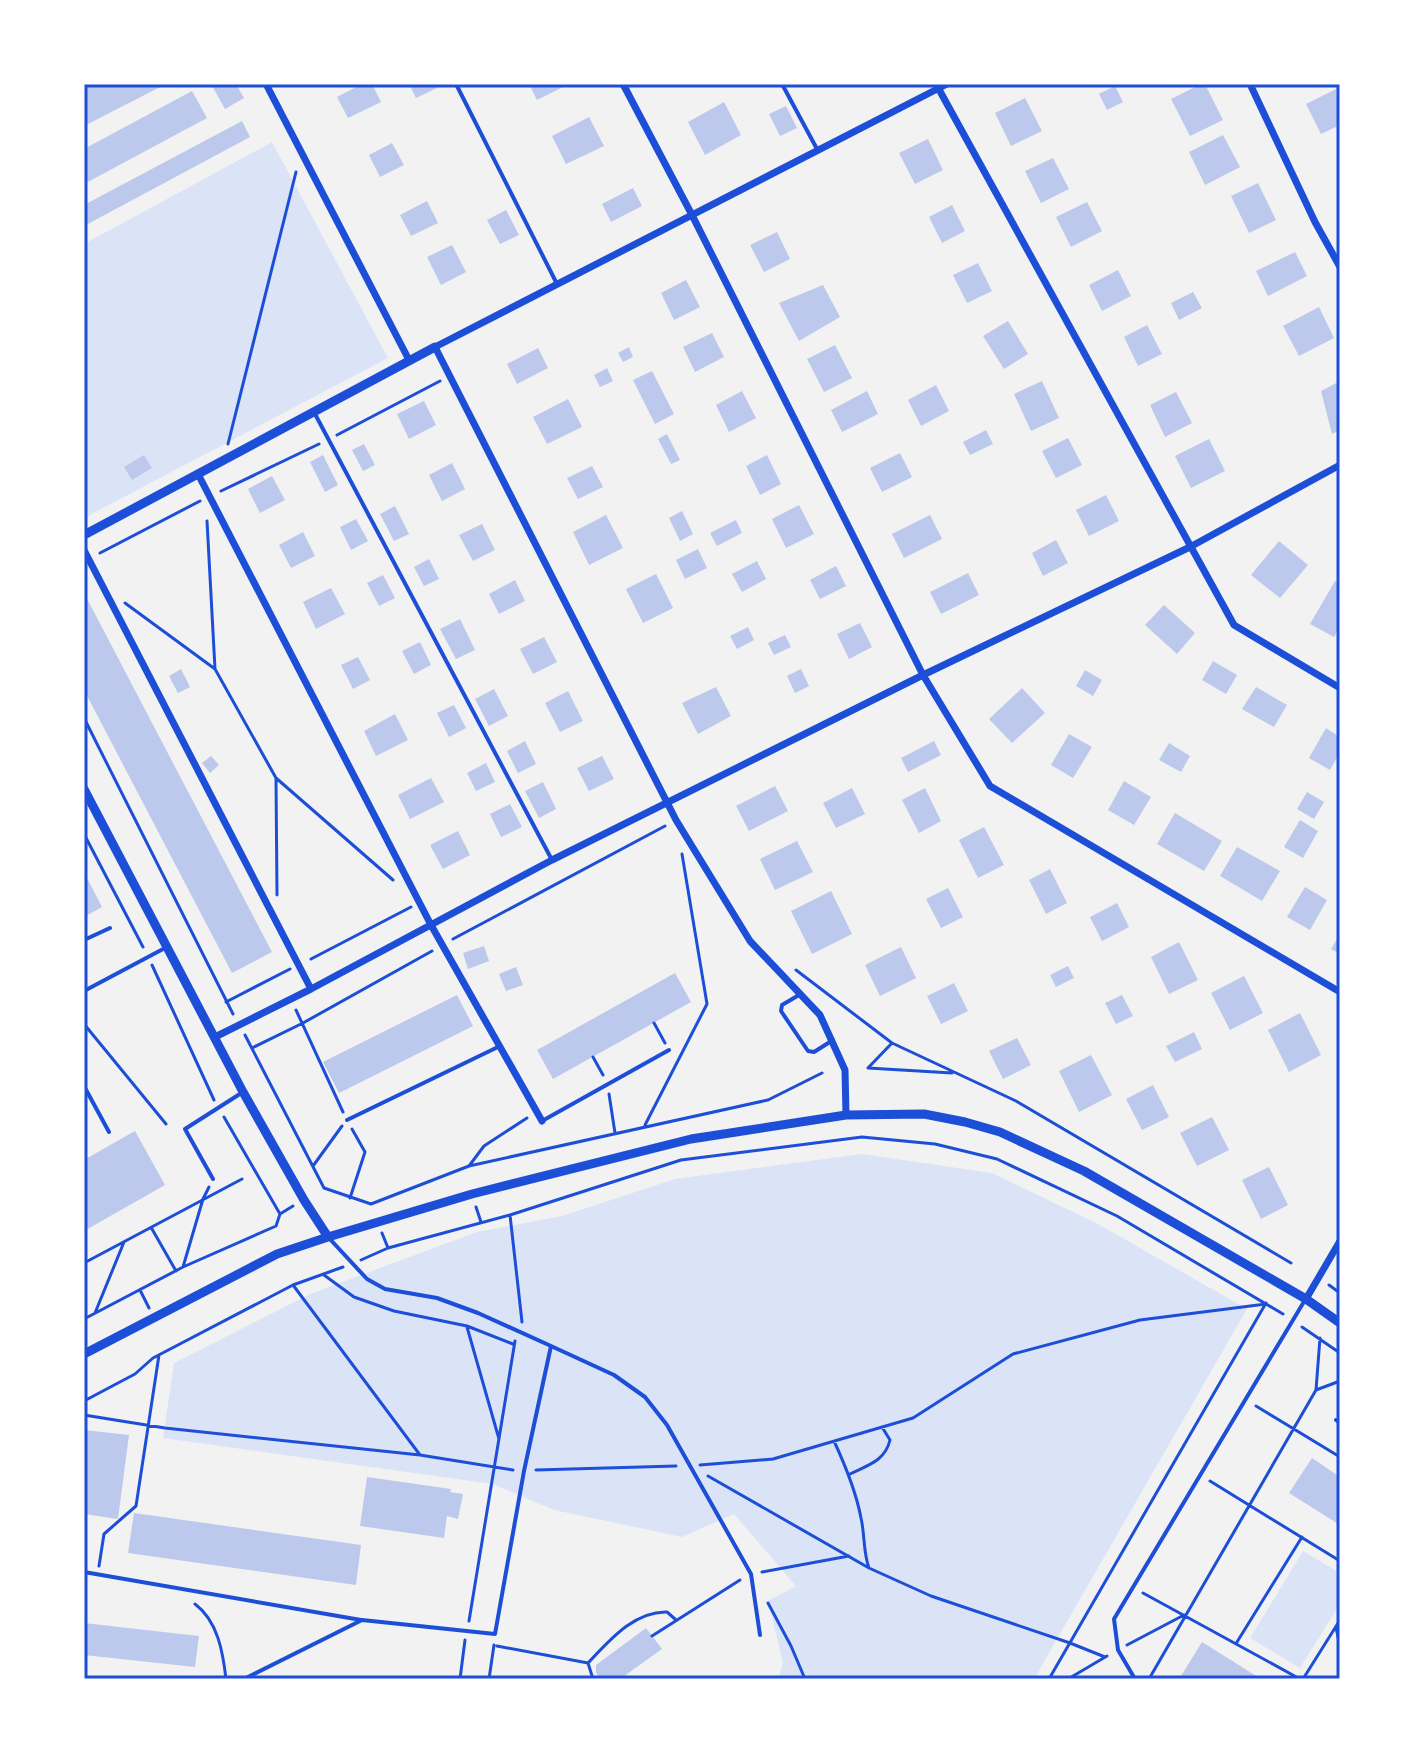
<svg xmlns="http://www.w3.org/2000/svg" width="1424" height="1763" viewBox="0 0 1424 1763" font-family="Raleway,sans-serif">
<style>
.green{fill:#dbe4f7}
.building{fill:#bdc9ec}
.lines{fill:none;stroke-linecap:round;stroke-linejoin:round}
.path{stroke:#1d4ed8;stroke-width:3}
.service{stroke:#1d4ed8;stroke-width:4}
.minor{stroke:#1d4ed8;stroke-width:7}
.tertiary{stroke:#1d4ed8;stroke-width:9}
.neatline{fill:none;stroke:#1d4ed8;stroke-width:3}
</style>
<rect width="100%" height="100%" fill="#f2f2f2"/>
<path class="green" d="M272,142L388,358L84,518V244Z
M862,1154L992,1173L1098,1224L1247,1309L1034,1679H778L783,1663L768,1601L796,1586L734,1514L682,1537L554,1510L493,1484L163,1438L174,1363L310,1294L477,1232L562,1216L675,1179Z
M1303,1551L1340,1573V1604L1300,1668L1250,1638Z"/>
<path class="building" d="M91,84H166L84,126V88Z
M211,84H236L244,98L225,109Z
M362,84H372L381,102L348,118L337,97Z
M409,84H435L437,88L416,98Z
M529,84H569L537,100Z
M1201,84H1205L1223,120L1190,136L1171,99Z
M1115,86L1123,102L1107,110L1099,94Z
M1338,88L1340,125L1321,134L1306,104Z
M192,91L207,118L84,184V149Z
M1025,98L1042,131L1011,146L995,113Z
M724,102L741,135L705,155L688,122Z
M786,106L797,128L780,136L769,114Z
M589,117L604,146L566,164L552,136Z
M242,121L250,137L84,226V205Z
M1223,135L1240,167L1205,185L1189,152Z
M928,139L943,170L915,184L899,153Z
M392,143L404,165L380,177L369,155Z
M1053,158L1069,189L1041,203L1025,171Z
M1258,183L1276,220L1249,233L1231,196Z
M633,188L642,206L611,222L602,204Z
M427,201L438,223L411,236L400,215Z
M1087,202L1102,231L1071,247L1056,217Z
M952,205L965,231L942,243L929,217Z
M506,210L519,235L500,244L487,220Z
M777,232L790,259L764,272L750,245Z
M452,245L466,272L441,285L427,257Z
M1295,252L1307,276L1268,296L1256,271Z
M978,263L992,291L967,303L953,275Z
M1118,270L1131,296L1102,311L1089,285Z
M686,280L700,307L674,320L661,293Z
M823,285L840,317L799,341L779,303Z
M1193,292L1202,308L1179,320L1171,303Z
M1319,307L1334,338L1299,356L1283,326Z
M1008,321L1028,354L1004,369L983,336Z
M1147,325L1162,354L1138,366L1124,337Z
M712,333L724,357L695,372L683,347Z
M835,345L852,378L824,392L807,359Z
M629,347L633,357L623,362L618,353Z
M538,348L548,368L517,384L507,364Z
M607,368L613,381L600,387L594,375Z
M652,371L674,414L655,424L633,380Z
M1042,381L1059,418L1031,431L1014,394Z
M1340,381V430L1332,434L1321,391Z
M936,385L949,411L921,426L908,400Z
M742,391L756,418L729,432L716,405Z
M867,391L878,414L842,432L831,410Z
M1176,392L1192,423L1165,437L1150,405Z
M568,399L582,427L547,444L533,417Z
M424,401L436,425L409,439L397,414Z
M986,430L993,444L970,455L963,442Z
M667,434L680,460L671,464L658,439Z
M1068,438L1082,465L1056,478L1042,451Z
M1209,439L1225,471L1191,488L1175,456Z
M364,444L375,465L363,471L352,450Z
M900,453L912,477L882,492L870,468Z
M144,455L152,468L132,480L124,467Z
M323,455L338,485L325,492L310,462Z
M767,455L781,484L760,495L746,466Z
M452,463L465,489L442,501L429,475Z
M592,466L603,487L578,499L567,478Z
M272,476L285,500L260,513L248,489Z
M1106,495L1119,521L1089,536L1076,510Z
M799,505L814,534L786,548L772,519Z
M395,506L409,534L394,541L380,514Z
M682,511L693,534L680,541L669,518Z
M606,515L623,548L589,565L573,532Z
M930,515L942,539L904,558L892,534Z
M356,519L368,541L351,550L340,527Z
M736,520L742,533L717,546L710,533Z
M482,524L495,550L473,561L459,535Z
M303,532L315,556L291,568L279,545Z
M1056,540L1068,563L1043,576L1032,553Z
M1279,541L1308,565L1280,598L1251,575Z
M698,549L707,568L685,579L676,560Z
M429,559L439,579L424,586L414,567Z
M757,561L766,579L742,592L732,574Z
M836,566L846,586L820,599L810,580Z
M968,573L979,595L941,614L930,592Z
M656,574L673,608L643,623L626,589Z
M383,575L395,598L379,606L367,583Z
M515,580L525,601L499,614L489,594Z
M1335,581L1340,584V627L1334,637L1310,624Z
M331,588L345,614L316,629L303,602Z
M84,593L272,952L232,973L84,690Z
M1164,605L1195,633L1177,654L1145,625Z
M460,619L475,650L456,659L440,629Z
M860,623L872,647L849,659L837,634Z
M748,627L754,640L737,649L730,636Z
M785,635L791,647L774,655L768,643Z
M544,637L557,662L533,674L520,649Z
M420,642L431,665L414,674L402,651Z
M358,657L370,680L353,689L341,665Z
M1213,661L1237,675L1226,694L1202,680Z
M181,669L190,687L178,693L169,676Z
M801,669L809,686L795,693L787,676Z
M1085,670L1102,680L1093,696L1076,686Z
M716,687L731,716L698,734L682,703Z
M1256,687L1287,705L1274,727L1242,709Z
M1022,688L1045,713L1012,743L989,719Z
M494,689L508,716L489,726L475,699Z
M568,691L583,721L560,732L545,703Z
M454,705L466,728L449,737L437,713Z
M395,714L408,740L376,756L364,731Z
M1326,728L1340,737V752L1330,770L1309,758Z
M1069,734L1092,747L1073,778L1051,765Z
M525,741L536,764L518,773L507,751Z
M934,741L941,755L908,772L901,758Z
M1169,743L1190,756L1181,772L1159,760Z
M211,756L219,765L210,773L202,763Z
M602,756L614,779L589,791L577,768Z
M486,763L495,782L476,791L467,773Z
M431,778L444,802L410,819L398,795Z
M1124,781L1151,797L1134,825L1108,810Z
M543,782L556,809L539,818L525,791Z
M775,786L788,811L749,831L736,806Z
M852,788L865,814L836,828L823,803Z
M925,788L941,821L919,833L902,800Z
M1307,792L1324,802L1314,819L1297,809Z
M510,804L522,827L501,837L490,814Z
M1175,813L1222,841L1204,871L1157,844Z
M1300,820L1318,831L1303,858L1284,847Z
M984,827L1004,865L978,878L959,840Z
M458,831L470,855L443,869L430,845Z
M797,841L813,872L775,890L760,859Z
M1237,847L1280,871L1262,901L1220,876Z
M1050,869L1067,903L1046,914L1029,880Z
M84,872L102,907L84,917Z
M1305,887L1327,900L1310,930L1287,917Z
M948,888L963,917L941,928L926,899Z
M831,891L852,934L812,954L791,911Z
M1117,903L1129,927L1102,941L1090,917Z
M1340,934V954L1331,949Z
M1179,942L1198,980L1169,994L1151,957Z
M484,946L489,961L468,969L463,953Z
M901,947L916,978L880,996L865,965Z
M1068,966L1074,978L1056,987L1050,975Z
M516,967L523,985L506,991L499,974Z
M675,973L691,1002L553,1079L537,1050Z
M1244,976L1263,1013L1230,1030L1211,993Z
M954,983L968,1011L941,1024L927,996Z
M457,995L473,1026L339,1093L323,1062Z
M1122,995L1133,1016L1116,1024L1105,1003Z
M1300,1013L1321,1055L1289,1072L1268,1030Z
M1194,1032L1202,1049L1175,1062L1166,1046Z
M1017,1038L1031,1065L1003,1079L989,1051Z
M1091,1055L1112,1095L1079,1112L1059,1071Z
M1153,1085L1169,1117L1142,1130L1126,1099Z
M1212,1117L1229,1150L1197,1166L1180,1133Z
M135,1131L165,1185L84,1231V1160Z
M1269,1167L1288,1205L1261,1219L1242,1180Z
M84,1430L129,1435L118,1519L84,1514Z
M1312,1458L1340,1477V1525L1289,1493Z
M367,1477L451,1489L450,1492L463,1494L458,1519L447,1516L444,1538L360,1526Z
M134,1513L361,1545L356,1585L128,1553Z
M84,1623L199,1636L195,1667L84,1655Z
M646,1628L662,1649L620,1679H601L596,1673V1665Z
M1202,1642L1261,1679H1186L1181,1676Z"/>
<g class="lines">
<path class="path" d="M337,435L440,381
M228,444L296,172
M221,491L319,444
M207,521L215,669
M100,553L200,501
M125,603L215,669L276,778
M84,718L233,1014
M84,834L143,947
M277,895L276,778L393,880
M453,939L665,826
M311,959L411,907
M152,965L214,1100
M796,970L892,1043L1016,1101L1291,1263
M226,1002L290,969
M296,1010L343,1112
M654,1023L665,1043
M84,1024L166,1124
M245,1035L324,1188L371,1204L469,1166L768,1100L822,1073
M252,1048L303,1023L432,951
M593,1057L603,1075
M868,1068L952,1073
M868,1068L892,1043
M609,1094L615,1133
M224,1117L280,1214
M645,1125L707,1004L682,854
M313,1166L342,1126
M469,1166L484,1146L527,1118
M350,1198L365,1152L352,1129
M476,1207L481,1222
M510,1215L522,1322
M152,1229L176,1271
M382,1233L388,1248
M361,1260L388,1248L510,1215L681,1160L862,1137L935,1144L997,1159L1117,1216L1283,1314
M84,1263L242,1179
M183,1267L203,1199L209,1187
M324,1275L354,1297L394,1311L467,1326L513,1344
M293,1285L420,1455
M1329,1285L1340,1293
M140,1290L149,1308
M95,1313L124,1242
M84,1319L183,1267L276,1226L280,1214L293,1206
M467,1327L499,1439
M1302,1327L1340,1353
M1316,1390L1340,1381
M84,1401L135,1374L153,1358L293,1285L343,1267
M1256,1406L1340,1457
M84,1415L165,1428L420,1455L513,1470
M834,1441C846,1467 856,1491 861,1518C865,1535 863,1552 869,1568
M700,1465L773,1459L913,1418L1013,1354L1140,1320L1266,1304
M536,1470L676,1466
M850,1474C868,1465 885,1461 890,1440L882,1427
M708,1476L869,1568L931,1596L1070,1643L1105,1657
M1210,1481L1340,1561
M99,1566L104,1534L136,1506L159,1355
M762,1572L849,1556
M1143,1593L1300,1679
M768,1603L791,1646L805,1679
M195,1604C218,1621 223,1653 226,1679
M469,1621L515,1341
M1340,1626L1336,1627L1340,1647
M652,1636L740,1580
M1237,1642L1302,1537
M1127,1645L1184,1615
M497,1646L588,1663
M588,1663C609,1641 634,1611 667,1612L675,1619
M588,1663L593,1679
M460,1679L465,1640
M489,1679L494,1645
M1049,1679L1266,1303
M1068,1679L1107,1656
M1149,1679L1316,1390L1320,1338
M1303,1679L1340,1620"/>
<path class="service" d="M456,84L557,284
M782,84L817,149
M315,414L552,860
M84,940L110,928
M84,991L165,948
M799,995L782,1005L781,1011L808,1051L814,1052L833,1040
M84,1086L109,1132
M347,1120L500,1046
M542,1121L669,1050
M213,1179L185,1129L243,1092
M551,1346L614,1375L645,1397L667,1425L751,1574L760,1635
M1336,1420L1340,1423
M84,1572L361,1620
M244,1679L362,1620L495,1634L524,1471L551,1346L478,1313L437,1298L385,1289L367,1279L328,1237
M1135,1679L1118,1650L1114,1619L1305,1300"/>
<path class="minor" d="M266,84L409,360
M623,84L692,215L923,675L990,786L1340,992
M936,84L1234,625L1340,688
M1250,84L1315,222L1340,267
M198,474L431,925L542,1121
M84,550L311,989
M215,1037L311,989L552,860L923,675L1190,547L1340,465
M846,1115L845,1070L820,1015L750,941L676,820L435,347L947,84
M1306,1299L1340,1241"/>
<path class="tertiary" d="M84,535L435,347
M84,789L243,1092L304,1200L328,1237
M84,1354L277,1254L328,1237L472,1194L691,1139L846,1115L924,1114L965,1122L1000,1132L1084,1171L1306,1299L1340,1323"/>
</g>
<rect width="1424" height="1763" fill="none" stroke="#ffffff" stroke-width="172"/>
<rect x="86" y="86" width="1252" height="1591" class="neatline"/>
</svg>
